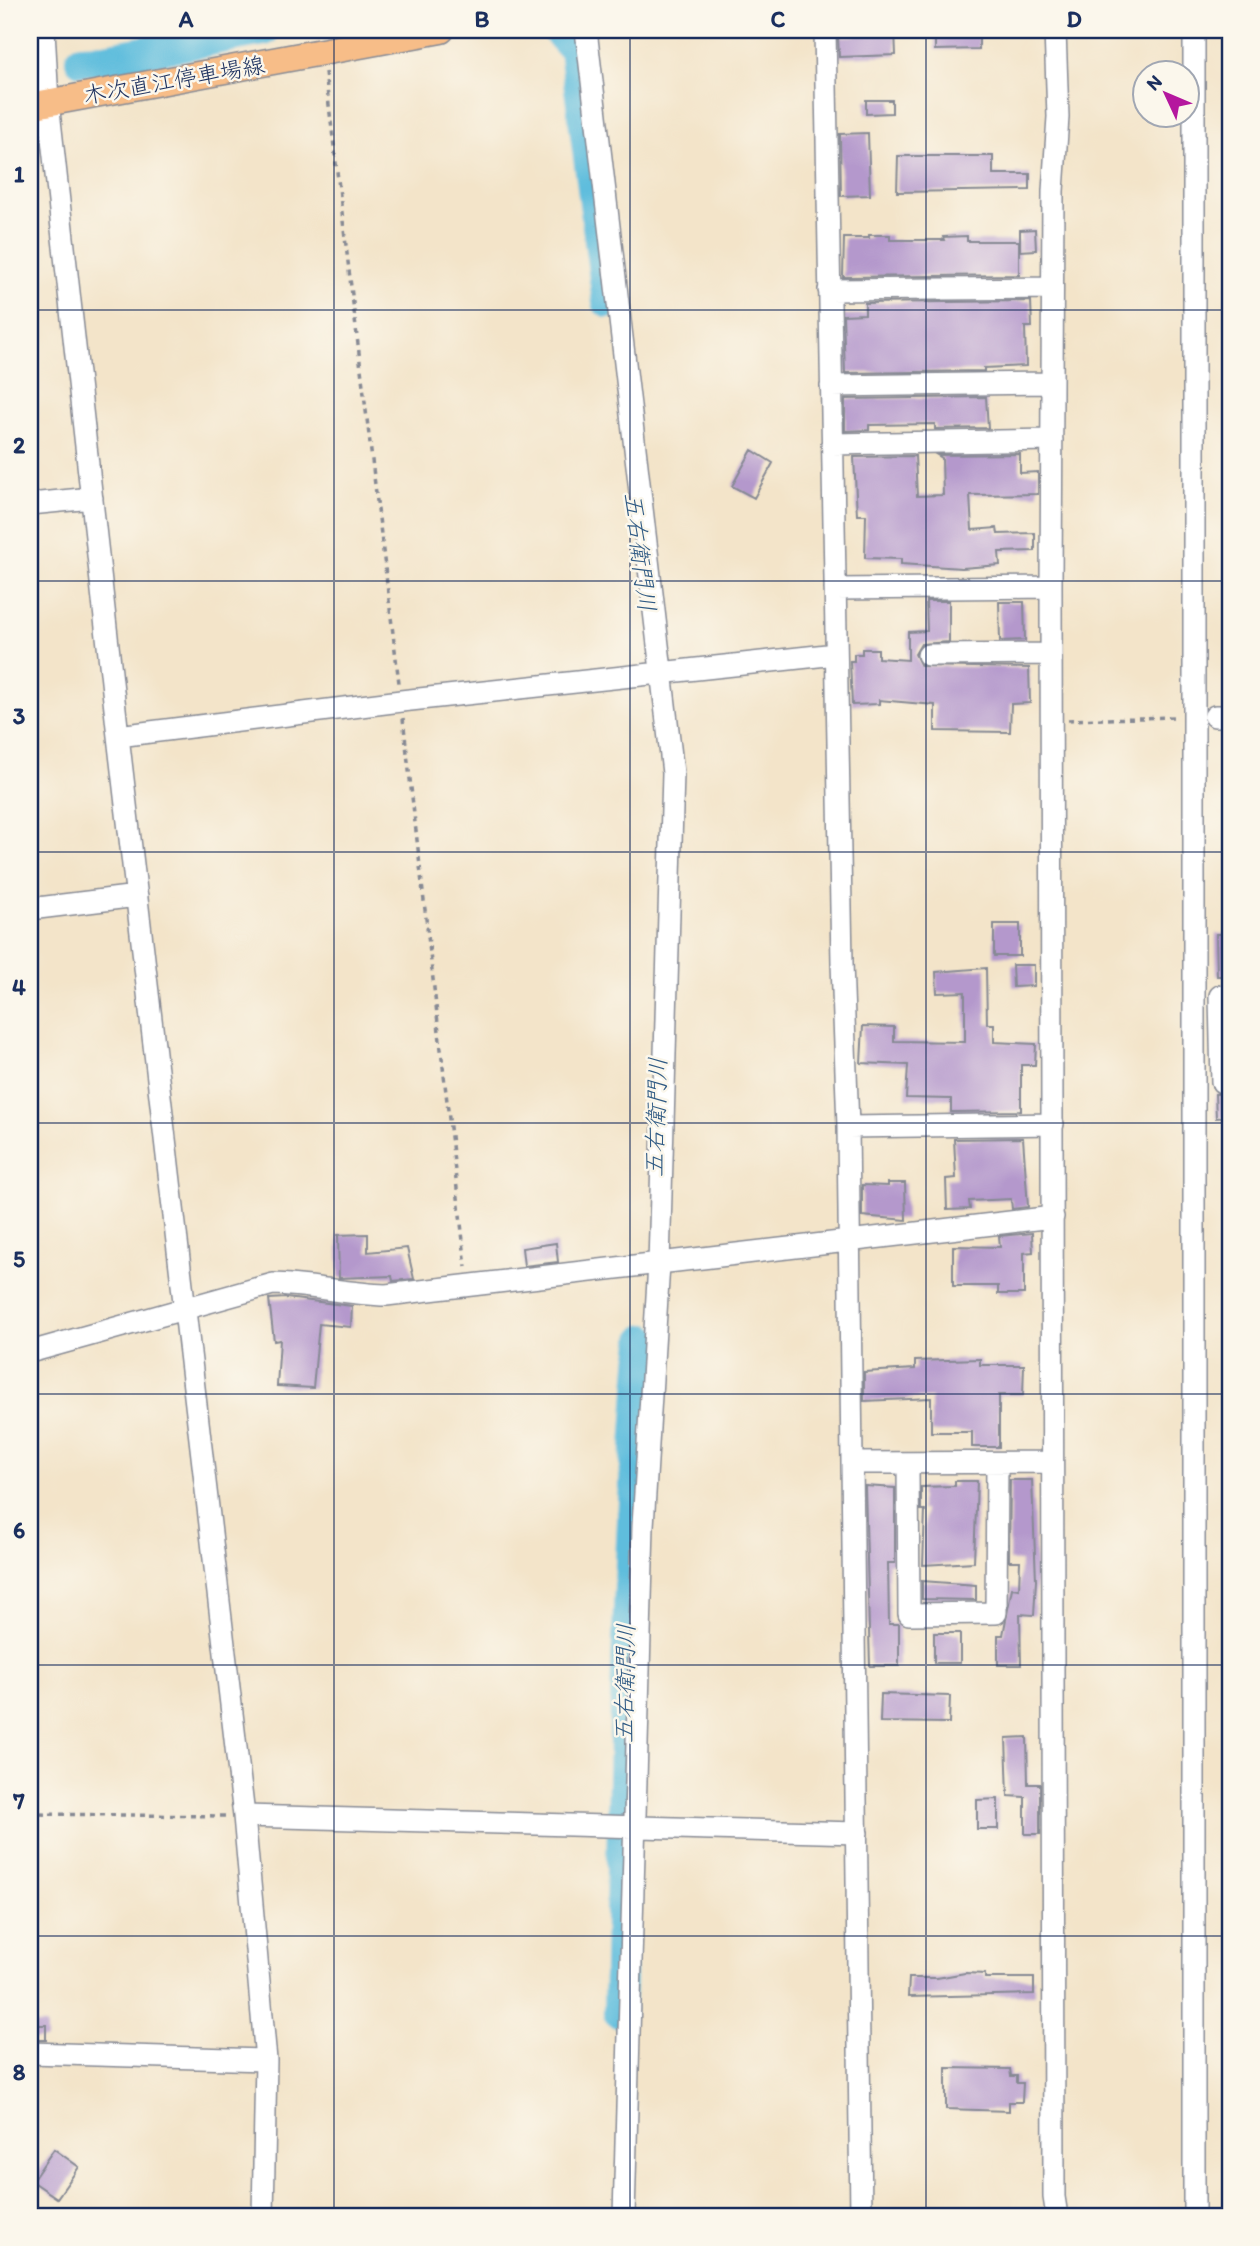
<svg xmlns="http://www.w3.org/2000/svg" width="1260" height="2246" viewBox="0 0 1260 2246" font-family="Itim,'Klee One',sans-serif">
<style>
.lines{fill:none;stroke-linecap:round;stroke-linejoin:round}
.river{stroke:#5fbddd;stroke-width:32}
.building{fill:#b498cc}
.minor-casing{stroke:#878a94;stroke-width:24}
.major-casing{stroke:#878a94;stroke-width:29}
.path{stroke:#878a94;stroke-width:3.5;stroke-dasharray:5 5;stroke-linecap:butt}
.minor{stroke:#fff;stroke-width:21}
.major{stroke:#f7bd88;stroke-width:26}
.grid{fill:none;stroke:#1b2f5e;stroke-width:2;stroke-opacity:0.55}
.labels{text-anchor:middle;stroke-width:5;stroke-linejoin:round;paint-order:stroke}
.street-label{font-size:23px;fill:#1b2f5e;stroke:#fbf7ec}
.water-label{font-size:24px;font-style:italic;fill:#2f5a84;stroke:#fbf7ec}
.neatline{fill:none;stroke:#1b2f5e;stroke-width:2.5}
.grid-label{font-size:23px;text-anchor:middle;font-weight:bold;fill:#1b2f5e}
</style>
<rect width="100%" height="100%" fill="#fbf7ec"/>
<filter id="ink" filterUnits="userSpaceOnUse"><feTurbulence type="fractalNoise" baseFrequency=".0143" numOctaves="2"/><feDisplacementMap in="SourceGraphic" scale="14" xChannelSelector="R" yChannelSelector="G"/><feConvolveMatrix kernelMatrix="1 2 1 2 8 2 1 2 1" color-interpolation-filters="sRGB"/></filter>
<filter id="wash" filterUnits="userSpaceOnUse"><feTurbulence type="fractalNoise" baseFrequency=".00686" numOctaves="4" result="noise"/><feDisplacementMap in="SourceGraphic" scale="28" xChannelSelector="R" yChannelSelector="G"/><feGaussianBlur stdDeviation="1.57" result="paint"/><feColorMatrix in="noise" values="0 0 0 0 0 0 0 0 0 0 0 0 0 0 0 0 0 1.4 0 .05"/><feComposite in="paint" operator="in"/></filter>
<g filter="url(#wash)">
<rect width="100%" height="100%" fill="#f3e4c9"/>
<g class="lines">
<path class="river" d="M557,30L575,50L608,302
M81,60L105,59L264,30
M619,2012C624,1788 626,1564 645,1340"/>
</g>
<g id="blocks">
<path class="building" d="M869,30H895L896,55L839,57L838,37L869,34Z
M935,30H979V49L935,50Z
M866,100H892V113L866,114Z
M868,133L870,195L841,196L840,134Z
M898,156H993V174H1030V190L897,192Z
M1035,229L1036,250L1020,251V230Z
M869,235H890V240H944L943,237L967,236V241H1019V275L843,277L844,238H869Z
M1031,301L1032,327H1025L1026,366L984,368V371L845,373L843,315L865,314V303Z
M986,397L988,428L935,429V424L869,425V430L845,431V399Z
M752,450L773,463L754,498L732,486Z
M1020,454V473L1038,472V494L970,495L972,530L997,528L998,534L1035,533V551L999,552L1000,565L962,568L901,564V559L865,558L866,515H857L854,457L915,456L917,496L943,495L942,458L937,455Z
M926,601H949V642L921,644L915,654L921,666L1029,668L1030,703L1011,704L1010,732L935,731V705L879,700V704L852,705L850,661H854V654H862V649H878V658L908,660V632L927,631Z
M999,602H1024L1025,640L1000,641Z
M994,924H1020V956H994Z
M1216,934H1230V976H1217Z
M1012,965H1034V986L1013,987Z
M986,968L987,1024H994V1042L1036,1044L1035,1065H1021V1111L951,1112V1099L906,1098L908,1065L861,1063L863,1026L894,1027V1041L965,1042V992L937,993L936,972Z
M1230,1093V1117L1216,1118L1215,1094Z
M1023,1138L1028,1207L1012,1209L1011,1199L969,1201L970,1209L947,1210L946,1179L956,1178L954,1139Z
M888,1183H905L906,1220L862,1216V1185L888,1186Z
M1032,1233L1033,1252L1024,1253V1294H998V1286H953V1246L1000,1247L999,1236Z
M368,1234V1252L407,1248L414,1279L393,1281L392,1276L339,1278L338,1235Z
M556,1243L558,1262L524,1266L522,1248Z
M286,1298L352,1306L351,1327L319,1324L313,1388L277,1386L280,1340L274,1341L269,1299Z
M980,1359V1365H1024L1023,1395H999V1447H972V1432H931V1398L864,1401V1372L915,1369V1361Z
M1010,1480H1032L1036,1580L1034,1615L1020,1614L1021,1665H998V1635H1003L1012,1588L1019,1589L1020,1561H1009Z
M955,1481H977L974,1562L923,1565L925,1510H921V1487L955,1486Z
M865,1486L895,1488V1563H888L889,1624H899V1666H870Z
M922,1581L976,1585V1600L922,1599Z
M934,1633H960V1663H934Z
M881,1694L950,1696L949,1723L880,1722Z
M1027,1737L1028,1784H1040V1834H1025V1797L1008,1796L1006,1738Z
M998,1799V1829H977V1800Z
M965,1973L985,1974V1978H1034V1994L908,1997L909,1978H937Z
M33,2025H46V2040H33Z
M946,2068L1010,2069L1011,2076H1017V2083H1023L1022,2102H1009V2111L946,2109Z
M54,2149L79,2167L57,2198L32,2181Z"/>
</g>
</g>
<g filter="url(#ink)">
<use href="#blocks" fill-opacity="0" stroke="#878a94" stroke-width="2"/>
<g class="lines">
<g class="minor-casing">
<path id="minor" d="M44,30L48,102L118,736L244,1816L266,2060L263,2216
M586,30L673,773L659,1264L643,1526L624,2216
M825,30L842,963L848,1127L861,2216
M1055,30L1058,117L1053,191L1051,587L1054,2197L1057,2216
M829,290L1052,288
M831,386L1052,383
M832,444L1052,440
M30,504L92,498
M835,589L1051,587
M928,655L1051,654
M1215,716H1230
M118,736L401,701L836,654
M30,909L137,896
M1222,1082L1220,996H1230
M848,1127L1053,1124
M30,1352L273,1284C311,1285 348,1294 386,1295L1053,1217
M852,1463L1052,1462
M908,1463L909,1614L996,1613L997,1463
M244,1816L857,1833
M30,2053L266,2060
M1194,2216V30"/>
</g>
<g class="major-casing">
<path id="major" d="M30,106L441,30"/>
</g>
<path class="path" d="M325,72L399,683
M403,718L466,1267
M1068,720L1175,717
M30,1814L225,1816"/>
<use href="#minor" class="minor"/>
<use href="#major" class="major"/>
</g>
</g>
<path class="grid" d="M334,30V2216M630,30V2216M926,30V2216M30,310H1230M30,581H1230M30,852H1230M30,1123H1230M30,1394H1230M30,1665H1230M30,1936H1230"/>
<g class="labels">
<g class="street-label">
<text transform="translate(174 80) rotate(-10)" y="8">木次直江停車場線</text>
</g>
<g class="water-label">
<text transform="translate(640 552) rotate(83)" y="8">五右衛門川</text>
<text transform="translate(656 1117) rotate(-88)" y="8">五右衛門川</text>
<text transform="translate(625 1683) rotate(-89)" y="8">五右衛門川</text>
</g>
</g>
<rect width="1260" height="2246" fill="none" stroke="#fbf7ec" stroke-width="77"/>
<g transform="translate(1166 94) rotate(314)"><circle r="33" fill="#fbf7ec" stroke="#a1a7b3" stroke-width="2"/>
<path d="M0-5L12 26L0 18L-12 26Z" fill="#b5179e"/>
<text y="-10" font-size="19" font-weight="bold" text-anchor="middle" fill="#1b2f5e">N</text>
</g>
<rect x="38" y="38" width="1184" height="2170" class="neatline"/>
<g class="grid-label">
<text x="186" y="27">A</text>
<text x="482" y="27">B</text>
<text x="778" y="27">C</text>
<text x="1074" y="27">D</text>
<text x="19" y="182">1</text>
<text x="19" y="453">2</text>
<text x="19" y="724">3</text>
<text x="19" y="995">4</text>
<text x="19" y="1267">5</text>
<text x="19" y="1538">6</text>
<text x="19" y="1809">7</text>
<text x="19" y="2080">8</text>
</g>
</svg>
